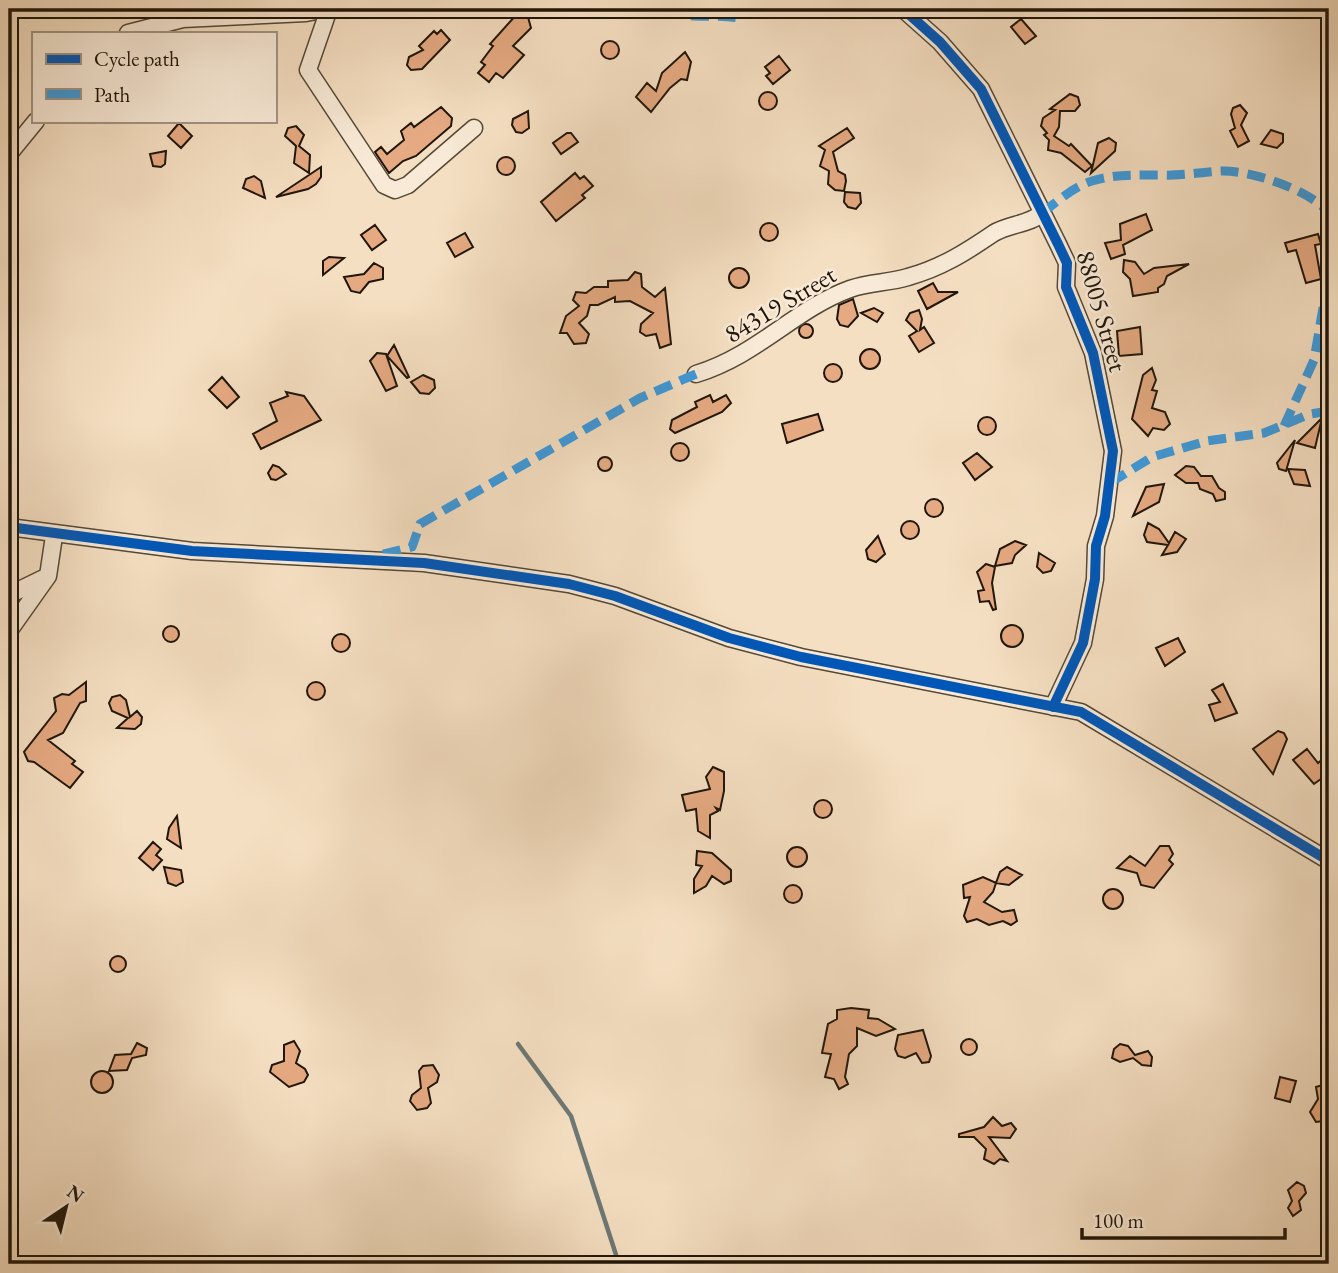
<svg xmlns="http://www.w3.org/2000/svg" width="1338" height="1273" viewBox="0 0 1338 1273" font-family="'EB Garamond',serif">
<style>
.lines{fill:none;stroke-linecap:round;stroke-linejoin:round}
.stream{stroke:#6d7876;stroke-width:4.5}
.building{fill:#e6aa82;stroke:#1f1509;stroke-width:2}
.minor-casing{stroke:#544837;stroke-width:19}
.minor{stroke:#f8ead7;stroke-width:16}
.quiet{stroke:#3c9add;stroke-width:9;stroke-dasharray:18 9;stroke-linecap:butt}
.cycleway-casing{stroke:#f8ead7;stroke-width:15}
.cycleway{stroke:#0057b8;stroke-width:10}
.labels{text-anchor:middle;stroke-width:5;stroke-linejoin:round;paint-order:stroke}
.street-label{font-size:26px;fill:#1f1509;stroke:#f8ead7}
</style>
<rect width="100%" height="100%" fill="#f5dfc2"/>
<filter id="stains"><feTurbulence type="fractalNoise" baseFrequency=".00286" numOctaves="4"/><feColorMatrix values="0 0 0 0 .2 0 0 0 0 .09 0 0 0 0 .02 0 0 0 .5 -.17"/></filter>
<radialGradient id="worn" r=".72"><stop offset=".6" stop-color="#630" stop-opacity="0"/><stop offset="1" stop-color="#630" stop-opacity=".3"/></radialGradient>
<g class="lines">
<path class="stream" d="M518,1044L571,1116L619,1264"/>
</g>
<path class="building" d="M517,14L528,17L531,28L513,46L524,55L503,78L496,73L489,82L478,73L485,65L481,62L493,46L490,44Z
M1021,19L1036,36L1025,44L1011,27Z
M441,30L450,40L422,69L411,70L407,65L409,57L423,50L419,46L434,31L437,34Z
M601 50a9 9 0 1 1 18 0a9 9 0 1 1-18 0Z
M685,52L691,62L687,80L681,79L670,88L651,112L636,97L647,83L656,91L662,73Z
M779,56L790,70L773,84L766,76L770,73L765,67Z
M759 101a9 9 0 1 1 18 0a9 9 0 1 1-18 0Z
M1070,94L1078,97L1080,105L1075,111H1060L1059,127L1054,136L1069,146L1071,144L1092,166L1085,172L1061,153L1048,150L1049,140L1044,135L1047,133L1041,126L1043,118L1055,110L1050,109Z
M1240,105L1247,113L1241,125L1249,141L1238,147L1230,131L1235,128L1231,114L1233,108Z
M441,107L452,118L451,126L416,156L403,161L389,173L375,152L381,147L387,154L404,140L401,131L411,123L414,127Z
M528,111L529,128L522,133L516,132L512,125L513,119Z
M179,123L192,136L181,148L168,136Z
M296,126L304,135L299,146L310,155L309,173L294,163L296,146L285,136L288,128Z
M847,128L854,138L833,152L838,171L845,175L846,181L844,191L835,190L828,184L829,171L820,166L825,150L819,146Z
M1271,130L1283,134V142L1277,148L1261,144Z
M567,133H571L578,142L561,154L553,143Z
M1109,138L1116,143L1115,151L1091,173L1098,143Z
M166,151L165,164L161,167L153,166L150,154Z
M497 166a9 9 0 1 1 18 0a9 9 0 1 1-18 0Z
M321,167V177L316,184L308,189L276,197Z
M575,173L580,179L584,176L593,186L582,195L585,198L556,221L541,202Z
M254,176L261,181L265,198L243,188L246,179Z
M845,192L860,193L861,203L856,209L848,207L844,202Z
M1146,214L1152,230L1123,245L1125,254L1111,259L1105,243L1121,240L1120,224Z
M760 232a9 9 0 1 1 18 0a9 9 0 1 1-18 0Z
M375,225L386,240L372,250L361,235Z
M465,233L473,247L455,257L447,243Z
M1318,234L1321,244L1315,245L1321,279L1306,283L1296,250L1288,252L1285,243Z
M329,257L344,258L323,275V261Z
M1124,260L1135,262L1144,274L1154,268L1189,264L1167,276L1164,284L1158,288V292L1133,296L1130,279L1123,272Z
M374,263L383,268V279L369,282L360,293L351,291L344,277L364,274Z
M729 278a10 10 0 1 1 20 0a10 10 0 1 1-20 0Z
M635,272L641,274L642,287L655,297L665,288L671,344L660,348L656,334L646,336L640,332L641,324L653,313L630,301L615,302V297L598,305H590L587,316L579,323L589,334L586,343L574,344L567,333H560L566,316L579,306L573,300L576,292L586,293L594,287H608V281L628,280Z
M933,283L938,292H958L927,309L918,291Z
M853,299L858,316L848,327L840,325L837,319L839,305Z
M874,308L883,313L877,322L861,313Z
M919,310L922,319L920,330L924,327L934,343L919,352L909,336L917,331L906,320L910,313Z
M799 331a7 7 0 1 1 14 0a7 7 0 1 1-14 0Z
M1140,327L1142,354L1119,356L1117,331Z
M394,345L409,377L407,378L387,356Z
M860 359a10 10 0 1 1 20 0a10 10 0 1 1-20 0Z
M377,353L386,354L397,386L386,391L370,361Z
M824 373a9 9 0 1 1 18 0a9 9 0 1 1-18 0Z
M1152,368L1156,380L1152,390L1157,391L1152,408L1165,412L1170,424L1164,430L1153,428L1148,436L1132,419L1143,375Z
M423,375L434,380L435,388L429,394L420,393L411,382Z
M222,377L239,397L227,408L209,390Z
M286,392L304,396L321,420L261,449L253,434L277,421L270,403L288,396Z
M710,395L713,402L726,395L731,403L722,412L675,433L670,429L672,420L697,407L695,402Z
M818,414L823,430L787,443L782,424Z
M978 426a9 9 0 1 1 18 0a9 9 0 1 1-18 0Z
M1322,418L1315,448L1297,443Z
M1295,440L1286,471L1279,469L1277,463Z
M671 452a9 9 0 1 1 18 0a9 9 0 1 1-18 0Z
M977,453L992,467L975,480L963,463Z
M598 464a7 7 0 1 1 14 0a7 7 0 1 1-14 0Z
M273,465L279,467L286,474L276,480L271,479L268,473Z
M1186,466L1194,467L1201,476H1212L1219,488L1225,492V499L1216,501L1213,494L1200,489L1198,483H1186L1175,475Z
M1288,469L1305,470L1310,486L1294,484Z
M1164,484L1159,502L1133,516L1146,487Z
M925 508a9 9 0 1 1 18 0a9 9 0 1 1-18 0Z
M901 530a9 9 0 1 1 18 0a9 9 0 1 1-18 0Z
M1148,523L1159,529L1169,543L1175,532L1186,539L1177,552L1162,555L1168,545L1147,542L1144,535Z
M878,536L885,554L876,562L868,559L866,550Z
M1015,541L1026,545L1015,555L1012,563L995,566L1000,549Z
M1039,553L1055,563L1051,571L1043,573L1037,567Z
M986,564L995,567L992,583L996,609L993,610L989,601L980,602L978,591L984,590L977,572Z
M1001 636a11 11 0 1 1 22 0a11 11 0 1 1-22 0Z
M163 634a8 8 0 1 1 16 0a8 8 0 1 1-16 0Z
M332 643a9 9 0 1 1 18 0a9 9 0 1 1-18 0Z
M1178,638L1185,652L1165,666L1156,648Z
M307 691a9 9 0 1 1 18 0a9 9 0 1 1-18 0Z
M86,682V701L80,703L63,733L48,740L75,761L72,764L83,772L70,788L34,762L28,761L24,752L56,711L54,698L62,694L69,695Z
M1223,684L1237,713L1215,721L1209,705L1220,702L1212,690Z
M120,695L126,700L130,717L137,711L142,717L141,724L135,729L117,728L128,718L112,711L109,703L112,697Z
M1278,731L1284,733L1287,739L1273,774L1253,749Z
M1307,749L1318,763L1324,758L1329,764V773L1314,784L1293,760Z
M713,767L724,772V791L720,810L716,808L718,811L710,815V838L698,831L696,809L686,811L682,795L710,789L706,777Z
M814 809a9 9 0 1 1 18 0a9 9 0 1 1-18 0Z
M177,816L181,848L167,839L169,828Z
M153,842L161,849L156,855L162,860L153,870L139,858Z
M1160,846H1169L1173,854L1169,860L1173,864L1154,888L1141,885L1137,873L1117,868L1130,856L1145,866Z
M787 857a10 10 0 1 1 20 0a10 10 0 1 1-20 0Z
M697,851L712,853L731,870V881L724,884L712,876L706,886L694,893V879L702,866L696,865Z
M164,867L181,870L183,882L176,886L168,883Z
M1007,867L1022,875L1009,885L996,883L993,892L984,902L1002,912L1014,910L1017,921L1011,925L1003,921L989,925L977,919L967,922L964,916L970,897L964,898L963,885L983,877L996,883L1000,872Z
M784 894a9 9 0 1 1 18 0a9 9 0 1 1-18 0Z
M1103 899a10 10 0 1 1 20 0a10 10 0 1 1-20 0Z
M110 964a8 8 0 1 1 16 0a8 8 0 1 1-16 0Z
M851,1008L869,1010L868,1018L878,1019L895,1029L876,1036L857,1028V1046L849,1054L845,1077L848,1084L839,1089L834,1079L825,1077L831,1054L822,1053L828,1024L837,1019V1010Z
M923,1030L931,1056L929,1062L922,1063L916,1053L905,1058L898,1056L895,1049L898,1035Z
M961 1047a8 8 0 1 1 16 0a8 8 0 1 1-16 0Z
M294,1041L300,1051L296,1063L305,1069L308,1075L304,1082L289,1087L270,1072L272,1065L284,1061V1045Z
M137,1043L147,1048L146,1055L132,1058L127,1070L109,1071L115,1055L131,1054Z
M1120,1044L1128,1046L1135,1055L1148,1051L1152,1057L1151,1066L1142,1065L1133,1058L1120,1062L1112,1058L1114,1049Z
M433,1065L439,1075L437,1082L428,1088L431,1103L427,1108L417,1110L410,1101L412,1095L421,1088L419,1071L423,1066Z
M91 1082a11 11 0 1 1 22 0a11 11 0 1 1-22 0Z
M1280,1077L1296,1081L1290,1102L1275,1098Z
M1329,1083V1100L1325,1104L1327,1115L1323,1121L1316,1122L1310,1112L1318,1099L1316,1087Z
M993,1117L1002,1126L1011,1123L1016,1129L1010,1138L989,1137L1007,1161L1000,1159L994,1164L984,1159L986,1149L974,1137H959V1134L984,1127Z
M1297,1182L1304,1186L1306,1193L1299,1201L1301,1210L1293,1216L1288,1208L1292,1201L1288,1190Z"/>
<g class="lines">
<g class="minor-casing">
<path id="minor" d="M329,9L308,70L384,185L395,190L408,185L474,128
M903,9L940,42L981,89L1058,244L1067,263L1066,287L1093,353L1113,451L1105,516L1096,546L1095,579L1083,643L1053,707
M128,33L183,19L306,13L326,9
M9,154L36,121
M696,374C758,355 795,309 850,289C869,282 889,283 908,277C941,268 966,252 994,233C1009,224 1031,224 1042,213
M9,527L192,551L424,563L569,584L615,596L729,638L801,657L1081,712L1329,861
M9,595L48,576
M9,631L48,576L54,536"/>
</g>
<use href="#minor" class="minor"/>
<path class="quiet" d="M665,9C688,21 714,13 739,18L748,9
M1042,213C1058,201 1073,187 1092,181C1115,174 1137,175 1161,175C1181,176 1201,172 1221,171C1251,170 1310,190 1329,213
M1284,426L1314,360L1324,302L1329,295
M1110,483L1152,457L1207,441L1264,433L1310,414L1329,411
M383,554L412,547L420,524L640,398L696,374"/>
<g class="cycleway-casing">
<path id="cycleway" d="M903,9L940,42L981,89L1058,244L1067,263L1066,287L1093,353L1113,451L1105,516L1096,546L1095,579L1083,643L1053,707
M9,527L192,551L424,563L569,584L615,596L729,638L801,657L1081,712L1329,861"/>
</g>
<use href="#cycleway" class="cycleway"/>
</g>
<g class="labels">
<g class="street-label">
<text transform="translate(780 304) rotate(-31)" y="9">84319 Street</text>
<text transform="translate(1102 311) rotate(74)" y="9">88005 Street</text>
</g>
</g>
<rect width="1338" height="1273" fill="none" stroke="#f5dfc2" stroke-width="35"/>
<rect x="10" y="10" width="1317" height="1252" fill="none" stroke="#1f1509" stroke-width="3.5"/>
<rect x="18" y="18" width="1303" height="1238" fill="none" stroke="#1f1509" stroke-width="2"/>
<rect x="32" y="32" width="245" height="91" fill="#f8ead7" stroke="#a19585" stroke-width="2"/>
<rect x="46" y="54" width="35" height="10" fill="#0057b8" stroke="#a19585" stroke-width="2"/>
<text x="94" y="66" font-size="21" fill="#1f1509">Cycle path</text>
<rect x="46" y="89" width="35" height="10" fill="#3c9add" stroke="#a19585" stroke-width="2"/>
<text x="94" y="102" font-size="21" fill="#1f1509">Path</text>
<g transform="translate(66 1207) rotate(35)" stroke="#f8ead7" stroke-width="5" paint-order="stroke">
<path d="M0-5L12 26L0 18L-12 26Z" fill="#1f1509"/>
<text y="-10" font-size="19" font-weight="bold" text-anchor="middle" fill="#1f1509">N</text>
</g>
<path d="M1082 1228v10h203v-10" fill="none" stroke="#1f1509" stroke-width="3.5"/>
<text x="1093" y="1228" font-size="21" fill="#1f1509" stroke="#f8ead7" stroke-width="5" paint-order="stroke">100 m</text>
<rect width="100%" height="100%" filter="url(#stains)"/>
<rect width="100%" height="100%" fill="url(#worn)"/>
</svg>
